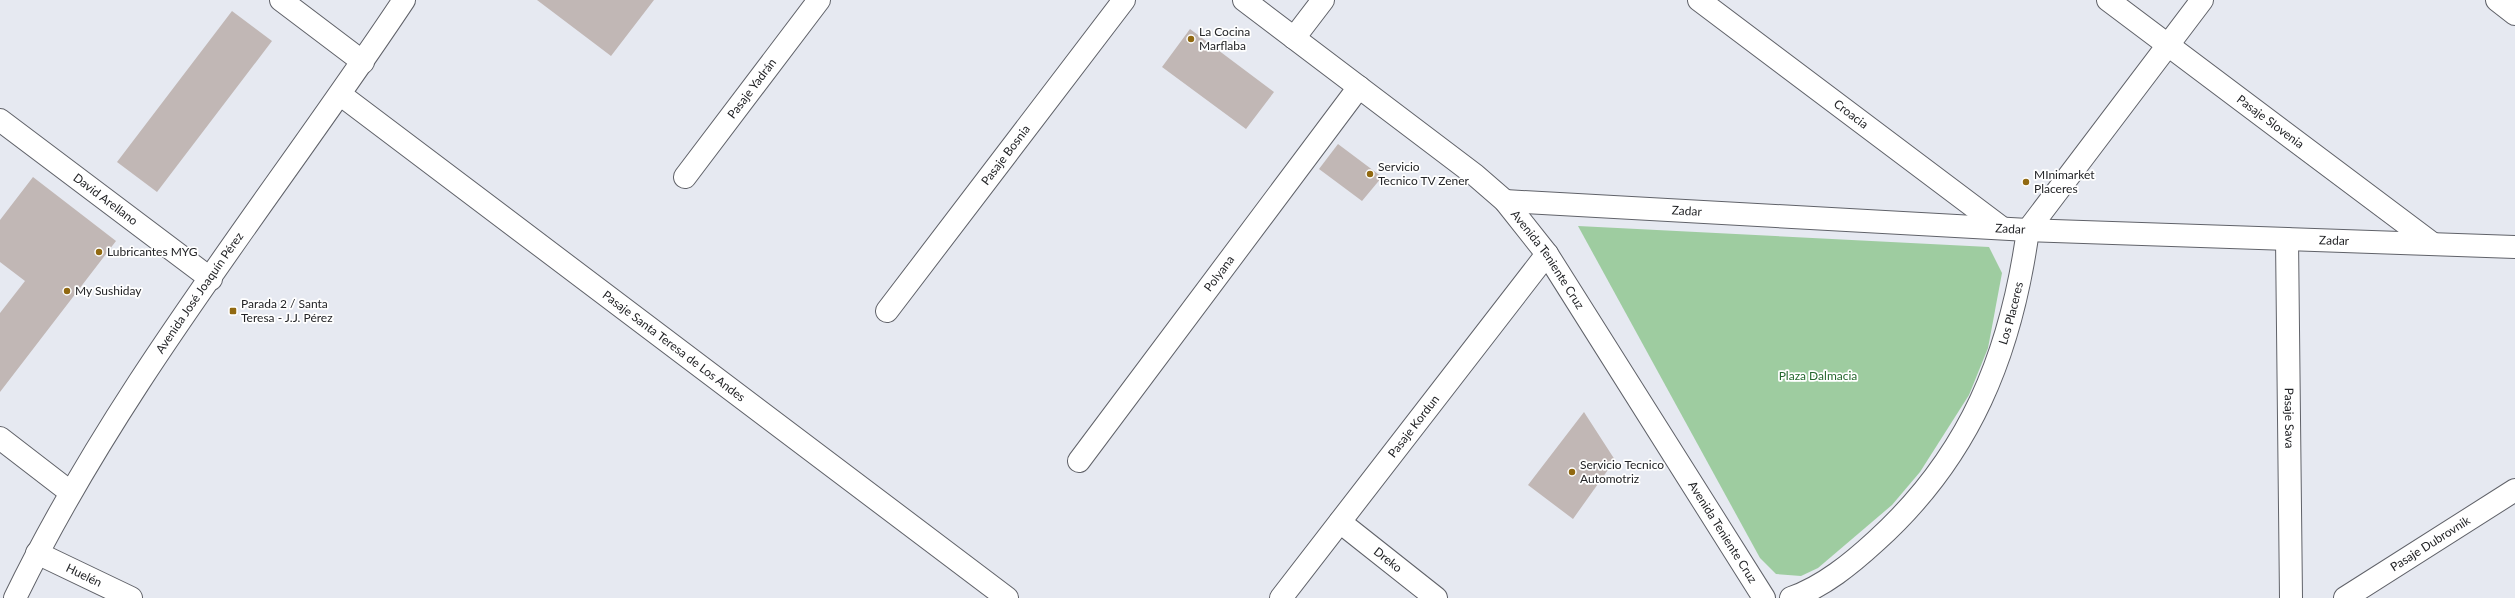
<svg xmlns="http://www.w3.org/2000/svg" width="2515" height="598" viewBox="0 0 2515 598" font-family="Lato,sans-serif">
<style>
.green{fill:#9ecca0}
.building{fill:#c1b7b5}
.lines{fill:none;stroke-linecap:round;stroke-linejoin:round}
.minor-casing{stroke:#606269;stroke-width:24}
.major-casing{stroke:#606269;stroke-width:24}
.minor{stroke:#fff;stroke-width:22}
.major{stroke:#fff;stroke-width:22}
.poi-dot{fill:#916911;stroke:#fff;stroke-width:1.5}
.labels{text-anchor:middle;stroke-width:3.5;stroke-linejoin:round;paint-order:stroke}
.poi-label{font-size:12px;fill:#232427;stroke:#fff;text-anchor:start}
.street-label{font-size:12px;fill:#232427;stroke:#fff}
.park-label{font-size:12px;fill:#25682e;stroke:#fff}
</style>
<rect width="100%" height="100%" fill="#e6e9f1"/>
<path class="green" d="M1578,226L1989,247L2002,273L1988,348L1969,395L1920,472L1892,505L1818,568L1801,576L1776,574L1760,558Z"/>
<path class="building" d="M537,0H654L611,56Z
M232,11L272,41L157,192L117,162Z
M1190,29L1274,92L1246,129L1162,67Z
M1338,144L1382,177L1362,201L1319,169Z
M33,177L116,241L0,392V313L25,281L0,262V220Z
M1584,412L1615,460L1573,519L1528,485Z"/>
<g class="lines">
<g class="minor-casing">
<g id="minor">
<path d="M281,0L363,62"/>
<path id="s1" d="M1699,0L2002,228"/>
<path id="s2" d="M2108,0L2433,244"/>
<path d="M2497,0L2515,14"/>
<path d="M1294,38L1323,0"/>
<path id="s3" d="M341,95L1007,598"/>
<path id="s4" d="M0,120L211,279"/>
<path id="s5" d="M685,177L819,0"/>
<path id="s6" d="M1505,201L2028,230L2515,247"/>
<path id="s7" d="M2287,239L2291,598"/>
<path id="s8" d="M887,311L1124,0"/>
<path d="M0,438L70,492"/>
<path id="s9" d="M1079,461L1359,87"/>
<path id="s10" d="M1340,522L1436,598"/>
<path id="s11" d="M1281,598L1547,254"/>
<path id="s12" d="M1791,598C1823,587 1852,563 1876,541C1970,456 2011,354 2028,230L2202,0"/>
<path id="s13" d="M2345,598L2515,490"/>
</g>
</g>
<g class="major-casing">
<g id="major">
<path id="s14" d="M1244,0L1475,175L1505,201L1547,254L1764,598"/>
<path id="s15" d="M37,553L131,598"/>
<path id="s16" d="M15,598C119,384 273,197 404,0"/>
</g>
</g>
<use href="#minor" class="minor"/>
<use href="#major" class="major"/>
</g>
<g class="poi-dot">
<circle cx="1191" cy="39" r="4"/>
<circle cx="1370" cy="174" r="4"/>
<circle cx="2026" cy="182" r="4"/>
<circle cx="99" cy="252" r="4"/>
<circle cx="67" cy="291" r="4"/>
<rect x="229" y="307" width="8" height="8" rx="2"/>
<circle cx="1572" cy="472" r="4"/>
</g>
<g class="labels">
<g class="poi-label">
<text x="1199" y="36">La Cocina<tspan x="1199" dy="14">Marflaba</tspan></text>
<text x="1378" y="171">Servicio<tspan x="1378" dy="14">Tecnico TV Zener</tspan></text>
<text x="2034" y="179">MInimarket<tspan x="2034" dy="14">Placeres</tspan></text>
<text x="107" y="256">Lubricantes MYG</text>
<text x="75" y="295">My Sushiday</text>
<text x="241" y="308">Parada 2 / Santa<tspan x="241" dy="14">Teresa - J.J. Pérez</tspan></text>
<text x="1580" y="469">Servicio Tecnico<tspan x="1580" dy="14">Automotriz</tspan></text>
</g>
<g class="street-label">
<text dy="4" stroke="none"><textPath href="#s5" startOffset="111">Pasaje Yadrán</textPath></text>
<text dy="4" stroke="none"><textPath href="#s1" startOffset="190">Croacia</textPath></text>
<text dy="4" stroke="none"><textPath href="#s2" startOffset="203">Pasaje Slovenia</textPath></text>
<text dy="4" stroke="none"><textPath href="#s8" startOffset="196">Pasaje Bosnia</textPath></text>
<text dy="4" stroke="none"><textPath href="#s4" startOffset="132">David Arellano</textPath></text>
<text dy="4" stroke="none"><textPath href="#s6" startOffset="182">Zadar</textPath></text>
<text dy="4" stroke="none"><textPath href="#s6" startOffset="506">Zadar</textPath></text>
<text dy="4" stroke="none"><textPath href="#s6" startOffset="830">Zadar</textPath></text>
<text dy="4" stroke="none"><textPath href="#s14" startOffset="402">Avenida Teniente Cruz</textPath></text>
<text dy="4" stroke="none"><textPath href="#s9" startOffset="234">Polyana</textPath></text>
<text dy="4" stroke="none"><textPath href="#s16" startOffset="357">Avenida José Joaquín Pérez</textPath></text>
<text dy="4" stroke="none"><textPath href="#s12" startOffset="372">Los Placeres</textPath></text>
<text dy="4" stroke="none"><textPath href="#s3" startOffset="417">Pasaje Santa Teresa de Los Andes</textPath></text>
<text dy="4" stroke="none"><textPath href="#s7" startOffset="179">Pasaje Sava</textPath></text>
<text dy="4" stroke="none"><textPath href="#s11" startOffset="217">Pasaje Kordun</textPath></text>
<text dy="4" stroke="none"><textPath href="#s14" startOffset="726">Avenida Teniente Cruz</textPath></text>
<text dy="4" stroke="none"><textPath href="#s13" startOffset="101">Pasaje Dubrovnik</textPath></text>
<text dy="4" stroke="none"><textPath href="#s10" startOffset="61">Dreko</textPath></text>
<text dy="4" stroke="none"><textPath href="#s15" startOffset="52">Huelén</textPath></text>
</g>
<g class="park-label">
<text x="1818" y="380">Plaza Dalmacia</text>
</g>
</g>
</svg>
